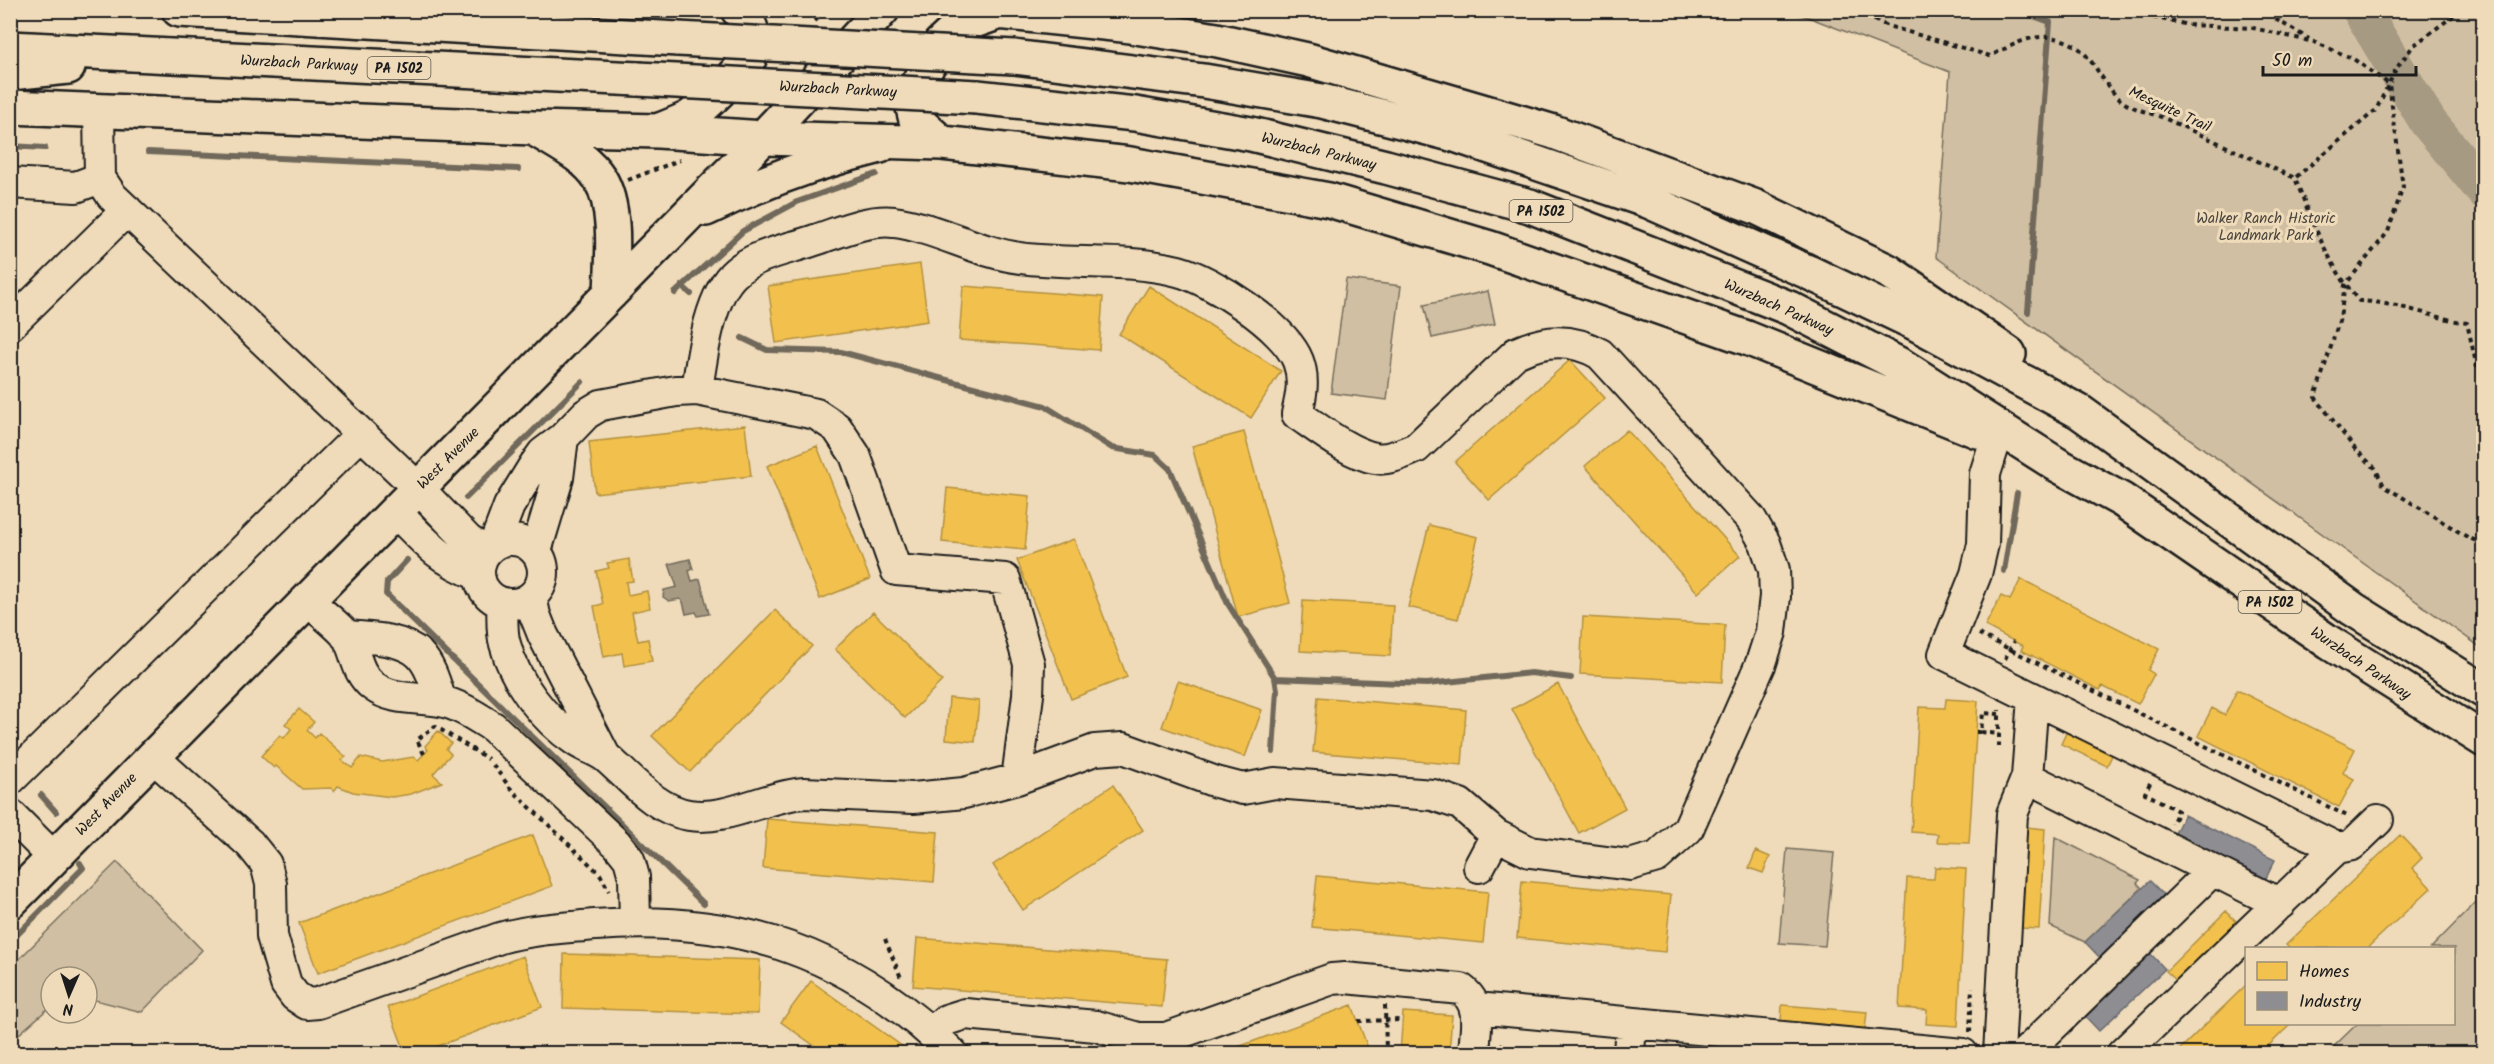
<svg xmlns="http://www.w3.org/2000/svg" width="2494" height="1064" viewBox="0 0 2494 1064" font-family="Kalam,sans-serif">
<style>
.green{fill:#d0bfa2;stroke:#766e5f;stroke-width:1.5}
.water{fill:#a79a83;stroke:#6f685a;stroke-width:1.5}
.homes{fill:#f2c14e;stroke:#b2903f;stroke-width:1.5}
.industry{fill:#8d8d92;stroke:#6b6b6f;stroke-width:1.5}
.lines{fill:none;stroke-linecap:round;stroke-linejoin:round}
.stream{stroke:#6f685a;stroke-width:6}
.river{stroke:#a79a83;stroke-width:38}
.minor-casing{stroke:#1c1c1c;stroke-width:34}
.major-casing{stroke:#1c1c1c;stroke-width:38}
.highway-casing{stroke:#1c1c1c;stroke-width:38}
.path{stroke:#1c1c1c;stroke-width:4;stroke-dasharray:4.5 4.5;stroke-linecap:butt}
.minor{stroke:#efdbb9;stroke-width:30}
.major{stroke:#efdbb9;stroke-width:33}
.highway{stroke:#efdbb9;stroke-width:33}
.highway-bridge-casing{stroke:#1c1c1c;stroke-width:38;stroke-linecap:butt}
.highway-bridge{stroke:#efdbb9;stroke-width:33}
.labels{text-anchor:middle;stroke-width:6;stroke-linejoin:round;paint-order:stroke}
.shield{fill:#efdbb9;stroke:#5b554b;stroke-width:1.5}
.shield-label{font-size:14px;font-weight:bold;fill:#1c1c1c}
.street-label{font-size:15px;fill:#1c1c1c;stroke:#efdbb9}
.park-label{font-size:15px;fill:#49453e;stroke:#efdbb9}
</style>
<rect width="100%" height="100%" fill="#efdbb9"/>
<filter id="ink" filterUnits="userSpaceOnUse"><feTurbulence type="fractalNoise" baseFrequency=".0167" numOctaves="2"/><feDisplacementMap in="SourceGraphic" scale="12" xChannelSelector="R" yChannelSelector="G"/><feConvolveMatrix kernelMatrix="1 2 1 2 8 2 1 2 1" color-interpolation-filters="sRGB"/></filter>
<g filter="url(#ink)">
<path class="green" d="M1785,11H2483V649L1936,257L1950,72L1808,17Z
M1346,279L1401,286L1387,400L1331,393Z
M1488,291L1495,324L1432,338L1424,305Z
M2055,837L2140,880L2137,883L2142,888L2085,942L2050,926Z
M1787,849L1834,853L1825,946L1779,943Z
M117,862L202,950L142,1012L87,998V977H51V1006L11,1041V967Z
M2483,895V1053H2327L2357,1024H2454V948H2431Z"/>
<path class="water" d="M690,559L693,569L689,571L692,581L700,579L709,614L698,616L696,612L686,614L683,602L680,599L669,601L663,597L664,590L677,587L669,564Z"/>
<path class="homes" d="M920,264L928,321L776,343L768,286Z
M963,286L1103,297L1099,350L959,340Z
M1149,286L1281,371L1251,418L1119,334Z
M1570,360L1605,398L1489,500L1455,462Z
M745,425L751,476L595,493L589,442Z
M1627,430L1740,556L1698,593L1585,466Z
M1244,432L1290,603L1238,617L1192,446Z
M817,446L870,579L820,599L767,466Z
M947,488L1030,496L1025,550L942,542Z
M1429,525L1478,537L1458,619L1408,607Z
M1074,539L1127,677L1071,699L1017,560Z
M629,559L633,581L626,582L628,595L647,591L650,608L632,612L638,641L648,639L652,661L624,666L622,653L604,657L594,606L603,604L596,571L609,568L607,563Z
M2021,579L2159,649L2148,670L2154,674L2138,704L2102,686L2100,690L2021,650L2023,646L1985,626L2001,596L2010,600Z
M1303,600L1393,605L1390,656L1300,651Z
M775,610L812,646L690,772L652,736Z
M873,612L942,681L905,718L835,649Z
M1583,617L1725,625L1722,682L1580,674Z
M1178,681L1262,710L1245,757L1162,727Z
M1558,684L1625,808L1579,833L1512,709Z
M2237,690L2355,749L2343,773L2354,779L2339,807L2198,736L2212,708L2225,715Z
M1318,697L1466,710L1462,765L1313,752Z
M949,698L979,701L975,742L946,739Z
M1946,699L1978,701L1969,843L1937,842L1938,834L1911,832L1919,707L1945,708Z
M299,709L314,722L307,730L315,738L319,733L346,757L342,760L352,768L361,757L382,762L414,757L418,760L428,750L425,746L438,731L451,743L446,749L451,754L433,774L442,782L411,794L392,797L353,792L338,786L334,791L331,788L302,789L276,766L274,768L261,756L280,735L284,738L291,729L285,724Z
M2068,729L2114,751L2107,766L2061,744Z
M1113,785L1143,830L1023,910L993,865Z
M767,819L938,832L934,882L763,868Z
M2026,827L2045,829L2039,929L2020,928Z
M533,835L552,886L318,973L299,923Z
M2400,835L2422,858L2412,868L2431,888L2367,948H2289L2286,945Z
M1756,851L1770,857L1763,873L1749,868Z
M1935,867L1966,869L1958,1026L1926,1024L1927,1010L1899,1008L1907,878L1934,879Z
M1317,876L1488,892L1483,943L1312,927Z
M1522,881L1671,895L1665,952L1517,938Z
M2226,911L2238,923L2178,982L2166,971Z
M917,938L1167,959L1162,1007L913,986Z
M564,954L760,960L758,1014L563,1008Z
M523,956L542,1007L417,1054H406L388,1007Z
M811,981L913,1054H826L781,1022Z
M2246,985V1024H2291L2260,1054H2175Z
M1352,1005L1369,1051L1363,1054H1219Z
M1782,1005L1867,1012L1865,1029L1781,1022Z
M1403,1012L1452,1015L1449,1054H1400Z"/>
<path class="industry" d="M2184,815L2275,860L2264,882L2173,837Z
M2150,881L2168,899L2102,960L2085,942Z
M2148,951L2165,969L2099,1031L2082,1013Z"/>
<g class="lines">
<path class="stream" d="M2017,10L2050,22L2028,312
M10,146L45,148
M148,152L518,169
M682,286L691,294
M675,293L743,231L797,202L876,174
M742,338L767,350L841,352L1045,406L1112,448L1155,455L1170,469L1228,604L1275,678L1427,684L1531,673L1571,678
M466,498L582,382
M407,560L387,582L386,594L704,904
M2004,571L2017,493
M1273,752L1277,690L1275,678
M41,795L56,812
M10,942L83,868L80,863"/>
<path class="river" d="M2361,10L2428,122L2484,190"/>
<g class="minor-casing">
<path id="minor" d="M99,110L100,178L112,196L418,488L468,540L485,551
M10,183L76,187L100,178
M10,325L127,210
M1996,439L1985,474L1983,544L1976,574L1944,654L2337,848
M395,511C424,541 439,560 479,575
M479 572a32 32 0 1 1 64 0a32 32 0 1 1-64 0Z
M495,543L509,506L533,467L543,453L563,438L586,414L601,405L676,391L697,390L816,414L837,428L855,455L896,570L1005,579L1029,664L1028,695L1017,779
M536,551L558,478L563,438
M531,597L535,615L543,635L605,756
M307,600C319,611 334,622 345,634C357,649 354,671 373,686C393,701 417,697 440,701C458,704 477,717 493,727L617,844L629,859L634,877L635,922
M502,603C503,616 501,631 505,644C515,682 543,719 576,741C586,748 599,751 608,759C632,780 656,810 689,815C728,821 765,796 804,793L913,798L964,793L1017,779L1095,750L1123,748L1216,782L1243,789L1275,783L1433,795L1460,804L1496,835L1530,852L1630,865L1657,857L1688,829L1761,663L1771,632L1775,596L1774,570L1765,543L1751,519L1600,354C1571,338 1546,339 1516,353L1416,448C1403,453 1388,461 1375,458C1349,453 1319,429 1297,414C1301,397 1305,379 1298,361C1285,327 1212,280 1178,271C1127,258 1072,265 1020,258C976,252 938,228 894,222C867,219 840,232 815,240C790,249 756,254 736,272C709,295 702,357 697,390
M346,636C368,638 402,638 419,654C431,666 436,686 441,701
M152,756L250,844L266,864L271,884L272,936L286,984L295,996L307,1004L318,1003L500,938C532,929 563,928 595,925C737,914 852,953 953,1054
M2027,777L2280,904
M10,780L361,434
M10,814L54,858
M1479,867L1496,835
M1476,1008L1963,1054
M932,1032L946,1020L965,1014L1096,1026L1138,1038H1166L1332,979L1345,978L1461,989C1483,1005 1475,1028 1474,1054
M1629,1054L1631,1023
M1999,1054L2012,814L2027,777L2033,698
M2024,1054L2213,870
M2122,1054L2337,848L2352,845L2378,820"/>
</g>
<g class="major-casing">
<path id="major" d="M10,107L533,128L658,131L764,138
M535,129C557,143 586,156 600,179C618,209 612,260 611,293
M660,130C670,126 681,122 690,117C703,108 742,70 750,57C759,42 750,20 738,10
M706,209C763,181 819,161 880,146
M10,902L742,160L882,10"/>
</g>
<g class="highway-casing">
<path id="highway" d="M179,10L678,39
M979,10L1123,25L1217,40L1308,60L1554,132L1756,207L1888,271L2009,354
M10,48L638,79
M1014,57L1204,81L1322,101L1455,135L1648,201L1808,272L1913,322L2080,412L2353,609L2484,691
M10,73L68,67
M977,97L1135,114L1251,134L1386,167L1530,206L1789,308L1902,366L2056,464L2122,500L2330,643L2484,740
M764,138L942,143L1130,164L1329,200L1490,248L1747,338L1977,431
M942,143L916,120L913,108V92L940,44L954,31L960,26L1000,12"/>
</g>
<path class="path" d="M1849,10L1888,26L1990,56C2019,42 2040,28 2072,44C2093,54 2103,87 2123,102C2135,110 2152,113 2166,119C2209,138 2252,159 2295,178
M2118,10L2189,25L2253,28L2314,42L2352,58L2389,84L2403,187L2388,232L2345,285L2340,318L2315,397L2355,449L2375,468L2384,486L2469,538L2484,544
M2260,10L2309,39
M2461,10L2413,46L2396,69L2376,110L2295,178C2312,221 2328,265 2359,301C2396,302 2431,317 2467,323L2478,372L2484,375
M815,21L823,13
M628,180L680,160
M1979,634L2347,816
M2005,659L2014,641
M1976,732H1981L1983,713L1999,714
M1981,732L1999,734
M1999,747V710
M424,754L417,740L435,726L488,759
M493,765L511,789L600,874L609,891
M2150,783L2145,793L2178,811L2172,824
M885,939L902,980
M1385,1005L1386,1054
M1358,1021L1402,1020
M1970,1032L1972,987
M1500,1044L1514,1054"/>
<use href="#minor" class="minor"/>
<use href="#major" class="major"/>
<use href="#highway" class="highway"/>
<g class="highway-bridge-casing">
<path id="highway-bridge" d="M678,39L1014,57
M638,79L977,97"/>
</g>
<use href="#highway-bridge" class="highway-bridge"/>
</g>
</g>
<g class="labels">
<g class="shield">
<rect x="367.5" y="57" width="63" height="22" rx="4.5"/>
<rect x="1509.5" y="200" width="63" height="22" rx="4.5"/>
<rect x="2238.5" y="591" width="63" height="22" rx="4.5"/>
</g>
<g class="shield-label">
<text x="399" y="73">PA 1502</text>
<text x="1541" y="216">PA 1502</text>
<text x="2270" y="607">PA 1502</text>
</g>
<g class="street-label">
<text transform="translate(299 63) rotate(3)" y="5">Wurzbach Parkway</text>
<text transform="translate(838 89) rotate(3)" y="5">Wurzbach Parkway</text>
<text transform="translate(2170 109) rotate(25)" y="5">Mesquite Trail</text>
<text transform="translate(1319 151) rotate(14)" y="5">Wurzbach Parkway</text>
<text transform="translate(1779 307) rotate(24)" y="5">Wurzbach Parkway</text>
<text transform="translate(448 458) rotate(-45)" y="5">West Avenue</text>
<text transform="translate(2361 663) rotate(34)" y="5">Wurzbach Parkway</text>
<text transform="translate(106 804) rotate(-46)" y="5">West Avenue</text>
</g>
<g class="park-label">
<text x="2266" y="223">Walker Ranch Historic<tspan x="2266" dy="17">Landmark Park</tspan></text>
</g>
</g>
<rect width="2494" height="1064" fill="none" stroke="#efdbb9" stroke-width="36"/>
<rect x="18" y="18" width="2458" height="1028" fill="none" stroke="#1c1c1c" stroke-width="2" filter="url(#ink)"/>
<rect x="2245" y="947" width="210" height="78" fill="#efdbb9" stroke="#9b8f7a" stroke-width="1.5"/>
<rect x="2257" y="962" width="30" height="18" fill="#f2c14e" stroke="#9b8f7a" stroke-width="1.5"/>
<text x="2299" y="977" font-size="18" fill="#1c1c1c">Homes</text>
<rect x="2257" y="992" width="30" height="18" fill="#8d8d92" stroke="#9b8f7a" stroke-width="1.5"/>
<text x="2299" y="1007" font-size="18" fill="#1c1c1c">Industry</text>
<g transform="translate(69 995) rotate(183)"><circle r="28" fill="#efdbb9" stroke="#9b8f7a" stroke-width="1.5"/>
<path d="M0-4.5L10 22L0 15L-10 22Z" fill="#1c1c1c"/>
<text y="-9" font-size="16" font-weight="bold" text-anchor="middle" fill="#1c1c1c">N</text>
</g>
<path d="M2263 66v9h153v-9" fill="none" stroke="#1c1c1c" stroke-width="3"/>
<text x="2272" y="66" font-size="18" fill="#1c1c1c" stroke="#efdbb9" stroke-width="4.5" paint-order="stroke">50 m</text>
</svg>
